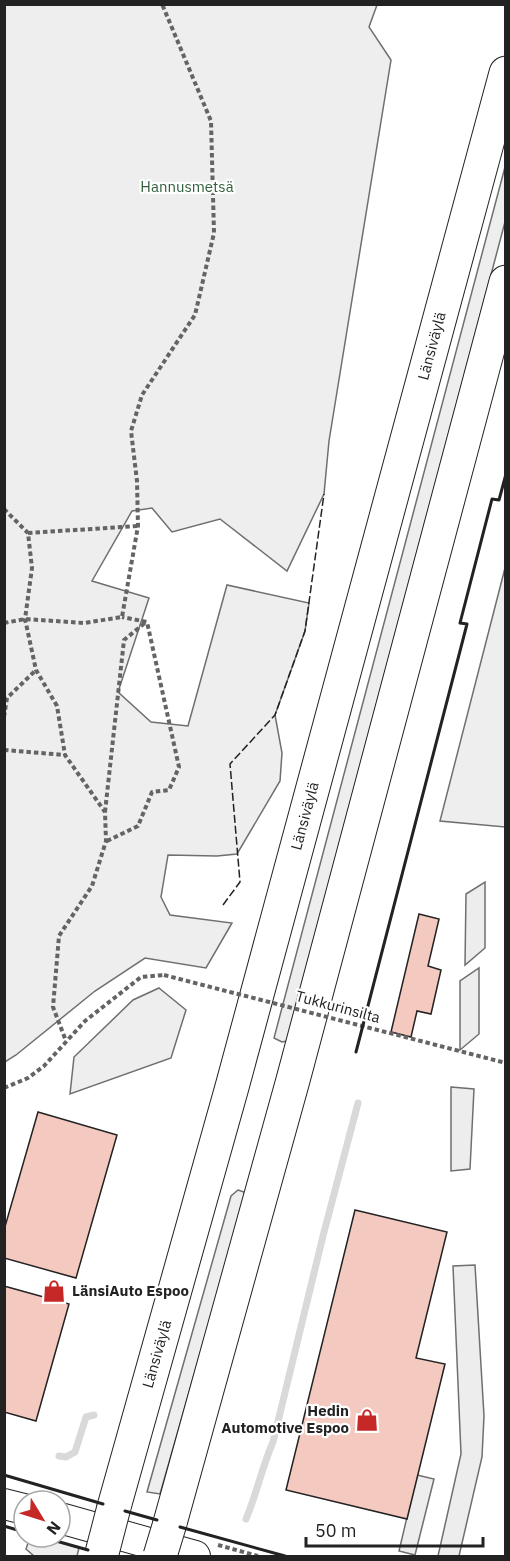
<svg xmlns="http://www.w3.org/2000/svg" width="510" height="1561" viewBox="0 0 510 1561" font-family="'IBM Plex Sans',sans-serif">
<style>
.green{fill:#eee;stroke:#6f6f6f;stroke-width:1.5}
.parking{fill:#ededed;stroke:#6f6f6f;stroke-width:1.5}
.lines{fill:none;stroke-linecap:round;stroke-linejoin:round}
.stream{stroke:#d9d9d9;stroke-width:7}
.building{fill:#f3c9c0;stroke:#222;stroke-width:1.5}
.secondary-casing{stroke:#222;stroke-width:32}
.motorway-casing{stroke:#222;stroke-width:35}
.path{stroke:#646464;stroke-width:4;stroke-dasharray:4.5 3;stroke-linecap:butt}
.secondary{stroke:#fff;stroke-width:30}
.motorway{stroke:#fff;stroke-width:33}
.motorway-bridge-casing{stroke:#222;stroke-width:35;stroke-linecap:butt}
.path-bridge{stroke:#646464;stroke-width:4;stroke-dasharray:4.5 3;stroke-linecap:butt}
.motorway-bridge{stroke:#fff;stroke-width:33}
.fence{stroke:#222;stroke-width:1.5;stroke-dasharray:8 3;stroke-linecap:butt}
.wall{stroke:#222;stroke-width:3}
.labels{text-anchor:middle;stroke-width:4.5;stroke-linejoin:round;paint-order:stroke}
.park-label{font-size:15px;fill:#2f5e38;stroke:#fff}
.street-label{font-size:15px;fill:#222;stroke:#fff}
.poi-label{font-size:15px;font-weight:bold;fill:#222;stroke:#fff;text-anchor:start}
</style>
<rect width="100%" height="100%" fill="#fff"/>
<path class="green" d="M5,4L377,5L369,27L391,60L329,441L324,494L287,571L220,519L172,532L152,508L132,511L92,581L149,598L118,692L151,722L188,726L227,585L309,603L305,631L275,715L282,753L280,781L237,854L217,856L168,855L161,897L170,915L232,923L206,968L145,958L95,991L16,1055L5,1062Z
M505,167V222L287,1041L282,1042L274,1038Z
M505,568V827L440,821Z
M159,988L186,1010L171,1058L70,1094L74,1057L133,1000Z
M238,1190L244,1192L245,1196L160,1494L147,1492L231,1196Z
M30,1537H42L79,1548L77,1556H34L26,1549Z"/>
<path class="parking" d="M485,882V948L465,965L466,894Z
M479,968V1034L460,1050V981Z
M451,1087L474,1089L470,1169L451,1171Z
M475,1265L484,1416L482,1457L459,1556H438L461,1454L453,1266Z
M417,1475L434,1479L415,1555L399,1551Z"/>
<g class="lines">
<path class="stream" d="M59,1456L66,1457L75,1452L86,1417L94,1415
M246,1519C257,1493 262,1467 273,1442L323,1236L358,1103"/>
</g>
<path class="building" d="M419,914L439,919L428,966L441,970L431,1014L417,1011L411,1037L391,1032Z
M38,1112L117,1135L76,1278L4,1258V1230Z
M355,1210L447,1232L416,1358L445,1364L407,1519L286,1490Z
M4,1286L69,1304L36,1421L4,1412Z"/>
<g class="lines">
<g class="secondary-casing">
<path id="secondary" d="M4,1504L24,1509
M60,1518L195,1556"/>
</g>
<g class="motorway-casing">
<path id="motorway" d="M114,1507L232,1087L506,73
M170,1523L293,1080L506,282"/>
</g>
<path class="path" d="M4,509L28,533L32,568L25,619L36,670L57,706L65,755L105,812L106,841L92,886L59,936L53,1007L66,1041
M28,533L138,526
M4,623L25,619L84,623L122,617L138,526L137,481L131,431L142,395L195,315L214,233L211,121L162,4
M4,717L7,698L36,670
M4,750L65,755
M105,812L124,640L146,622
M107,841L138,826L152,792L169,790L179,767L147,622L122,617
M4,1088L28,1078L44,1066L85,1021L141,977L164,975
M218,1545L258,1556"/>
<use href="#secondary" class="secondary"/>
<use href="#motorway" class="motorway"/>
<g class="motorway-bridge-casing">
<path id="motorway-bridge" d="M102,1553L114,1507
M160,1556L170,1523"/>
</g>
<path class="path-bridge" d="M164,975L506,1063"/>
<use href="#motorway-bridge" class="motorway-bridge"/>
<path class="fence" d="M223,905L240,882L230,764L275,715L305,631L324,494"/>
<path class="wall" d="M356,1052L467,624L460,623L492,499L499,500L506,474
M4,1475L103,1504
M125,1511L157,1520
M4,1526L24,1532
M180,1527L285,1556
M42,1537L88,1550"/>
</g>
<defs>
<g id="shop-bare" transform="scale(1.8)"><path d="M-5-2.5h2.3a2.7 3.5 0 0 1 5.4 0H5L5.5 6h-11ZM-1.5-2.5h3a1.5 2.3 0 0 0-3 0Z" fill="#c62828" stroke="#fff" stroke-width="2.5" paint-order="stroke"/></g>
</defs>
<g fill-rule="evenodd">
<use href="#shop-bare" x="54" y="1291"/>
<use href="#shop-bare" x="367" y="1420"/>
</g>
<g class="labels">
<g class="park-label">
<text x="187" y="192">Hannusmetsä</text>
</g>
<g class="street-label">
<text transform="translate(432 346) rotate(-75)" y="5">Länsiväylä</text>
<text transform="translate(305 816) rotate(-75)" y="5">Länsiväylä</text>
<text transform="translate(338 1007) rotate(15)" y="5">Tukkurinsilta</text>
<text transform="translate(157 1354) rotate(-74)" y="5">Länsiväylä</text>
</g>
<g class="poi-label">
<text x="72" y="1296">LänsiAuto Espoo</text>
<text x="349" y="1416" text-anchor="end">Hedin<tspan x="349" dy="17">Automotive Espoo</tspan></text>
</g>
</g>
<rect width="510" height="1561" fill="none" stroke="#222222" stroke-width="12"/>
<g transform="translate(42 1519) rotate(128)"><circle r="28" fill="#ffffff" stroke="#a7a7a7" stroke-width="1.5"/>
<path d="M0-4.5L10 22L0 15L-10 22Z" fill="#c62828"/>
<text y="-9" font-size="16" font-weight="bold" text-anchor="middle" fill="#222222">N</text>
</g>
<path d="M306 1537v9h177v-9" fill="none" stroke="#222222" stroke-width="3"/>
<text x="315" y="1537" font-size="18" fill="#222222" stroke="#ffffff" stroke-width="4.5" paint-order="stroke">50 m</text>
</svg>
